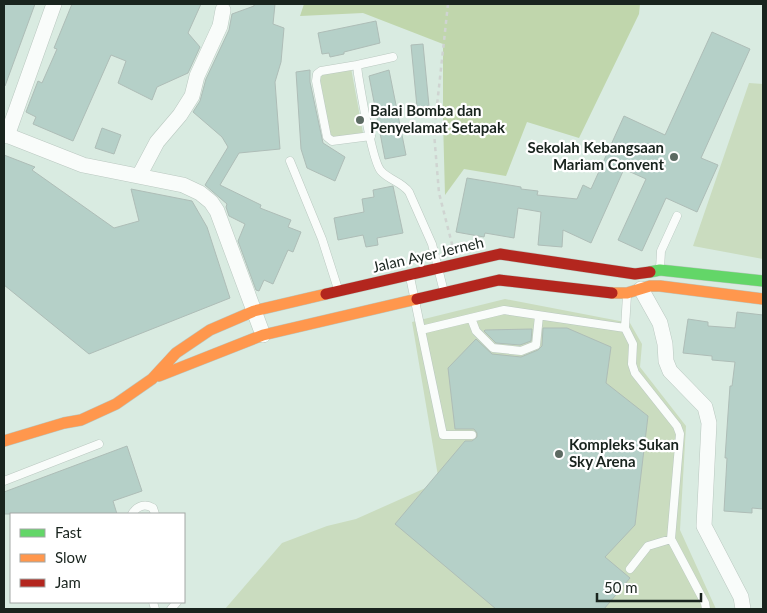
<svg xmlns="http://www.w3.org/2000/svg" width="767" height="613" viewBox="0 0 767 613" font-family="Lato,sans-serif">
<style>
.green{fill:#cadcbf}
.forest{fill:#c0d6ac}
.building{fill:#b5d0c8;stroke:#aebdb7}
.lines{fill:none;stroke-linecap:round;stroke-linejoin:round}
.lane-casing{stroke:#bac8c0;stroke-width:9}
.street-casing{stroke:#bac8c0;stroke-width:16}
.fast-casing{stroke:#bac8c0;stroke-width:12}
.slow-casing{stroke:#bac8c0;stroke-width:12}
.jam-casing{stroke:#bac8c0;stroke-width:12}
.path{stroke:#cfd4d1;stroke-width:2.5;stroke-dasharray:4 4;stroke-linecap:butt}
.lane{stroke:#f9fcfa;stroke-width:8}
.street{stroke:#f9fcfa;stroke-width:15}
.fast{stroke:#63d668;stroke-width:11}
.slow{stroke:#ff974d;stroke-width:11}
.jam{stroke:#b3261e;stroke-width:11}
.poi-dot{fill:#5c6a62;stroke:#fff;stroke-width:2}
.labels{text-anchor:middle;stroke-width:4.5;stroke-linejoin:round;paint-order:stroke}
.poi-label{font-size:15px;font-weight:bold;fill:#19241e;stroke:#fff;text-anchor:start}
.street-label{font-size:15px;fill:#19241e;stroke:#fff}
</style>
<rect width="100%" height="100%" fill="#d9ebe1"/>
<path class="green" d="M351,68L363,133L331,139L319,74Z
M749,83L763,84V259L693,246Z
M505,299L630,323L642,344L640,367L686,426L680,530L716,609H225L282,543L327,526L356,519L439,482L412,322Z"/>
<path class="forest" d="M304,4H640L639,14L579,138L527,122L506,176L464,169L445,195L443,120V44L363,13L300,16Z"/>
<path class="building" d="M4,4H35L5,86H4Z
M72,4H201L188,33L200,47L188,73L157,87L152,100L118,83L126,61L111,55L73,141L33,124L36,117L26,112L38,81L42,83L57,49L54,48Z
M254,4H275L273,24L284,28L281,62L275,82L280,149L239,153L220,185L261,205L260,208L291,220L288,227L301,232L293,252L288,250L273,284L264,280L259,291L256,290L238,241L245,224L229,216L226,207L227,204L205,185L228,147L222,137L193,112L200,101L206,79L229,30L232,14L254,6Z
M376,21L380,43L344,52V54L330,57L329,53L322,54L318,33Z
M712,32L750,49L701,158L718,165L697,212L666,198L642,251L618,240L646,179L624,169L591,243L563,230L562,247L538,245L541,212L518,208L514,238L485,233L484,237L456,232L467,178L521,187V189L538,191L537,195L577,199L583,185L591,189L624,116L665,135Z
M423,44L429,106L417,107L411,45Z
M310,70V82L323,143L345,157L335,181L307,168L301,149L296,72Z
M389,70L406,155L385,159L369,76Z
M102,128L121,135L114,154L95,148Z
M4,155L35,167L32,170L114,228L139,221L131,189L192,201L207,227L230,298L89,354L4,285Z
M393,186L403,233L377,238L378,245L366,247L363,235L338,240L334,218L364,212L362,199L374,197L373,190Z
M737,312L763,315V509L752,508V513L724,511L727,458H725L728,414L730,386H732L735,362L712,360V356L683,353L688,319L708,322V326L735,328Z
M543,328H567L611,347L606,383L648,416L635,525L605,557L630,578L604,609H496L395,524L465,441H472L477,437V433L474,429H455L448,368L476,339L492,354L521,357L538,350L542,346Z
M532,329L531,341L520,345L496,343L484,331L485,330Z
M127,446L142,491L113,501L117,514H4V492Z"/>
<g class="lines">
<g class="lane-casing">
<path id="lane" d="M357,65L393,57
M371,136L332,141L327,137L316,81L317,74L321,71L357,65L358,74C361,92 372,161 381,171C389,180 402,182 409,192L432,244L444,292
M290,161L322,239L338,289
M660,269L661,251L677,216
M410,277L443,435H472
M627,295L625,328L633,344L632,364L635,373L677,426L680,434L671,539L705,603L706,609
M471,318L476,331L493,348L521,351L536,345L539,316
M421,330L504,310L625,328
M4,481L99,444
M132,514C137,506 145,503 153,508L155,514
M630,569L648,546L671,539
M153,602L155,609
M171,609L177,602"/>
</g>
<g class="street-casing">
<path id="street" d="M4,134L83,165L183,185L200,193L211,202L217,211L263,335
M7,136L54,4
M139,176L157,142L180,115L192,96L197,76L220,26L223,10
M641,289L660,323L665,344L666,361L670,371L705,407L709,423L704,526L741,597L743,609"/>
</g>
<g class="fast-casing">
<path id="fast" d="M650,272L660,270L763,281"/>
</g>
<g class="slow-casing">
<path id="slow" d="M612,293H627L650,286H660L763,299
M159,376L263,335L417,299
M4,441L64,423L81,420L116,404L152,379L176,353L210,330L254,311L326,294"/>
</g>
<g class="jam-casing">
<path id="jam" d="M326,294L500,254L635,274L650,272
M417,299L499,280L612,293"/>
</g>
<path class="path" d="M448,4L434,133L439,193L453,248"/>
<use href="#lane" class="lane"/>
<use href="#street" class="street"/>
<use href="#fast" class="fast"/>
<use href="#slow" class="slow"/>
<use href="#jam" class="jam"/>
</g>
<g class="poi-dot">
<circle cx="360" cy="120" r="5"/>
<circle cx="674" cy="157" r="5"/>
<circle cx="559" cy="454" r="5"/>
</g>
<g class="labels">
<g class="poi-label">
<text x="370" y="116">Balai Bomba dan<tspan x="370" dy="17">Penyelamat Setapak</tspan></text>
<text x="664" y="153" text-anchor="end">Sekolah Kebangsaan<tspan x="664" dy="17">Mariam Convent</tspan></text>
<text x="569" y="450">Kompleks Sukan<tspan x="569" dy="17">Sky Arena</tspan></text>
</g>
<g class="street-label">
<text transform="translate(428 255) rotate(-13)" y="5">Jalan Ayer Jerneh</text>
</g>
</g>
<rect width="767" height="613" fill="none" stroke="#19241e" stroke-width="10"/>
<rect x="10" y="513" width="175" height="90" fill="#ffffff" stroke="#a3a7a5"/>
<rect x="20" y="529" width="25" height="8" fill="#63d668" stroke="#a3a7a5"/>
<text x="55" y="538" font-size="15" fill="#19241e">Fast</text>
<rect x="20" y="554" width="25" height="8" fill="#ff974d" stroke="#a3a7a5"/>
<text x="55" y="563" font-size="15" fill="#19241e">Slow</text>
<rect x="20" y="579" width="25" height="8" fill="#b3261e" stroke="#a3a7a5"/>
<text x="55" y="588" font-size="15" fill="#19241e">Jam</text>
<path d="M597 593v8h104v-8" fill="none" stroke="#19241e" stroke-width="2.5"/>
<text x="604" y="593" font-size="15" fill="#19241e" stroke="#ffffff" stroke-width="4" paint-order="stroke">50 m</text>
</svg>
